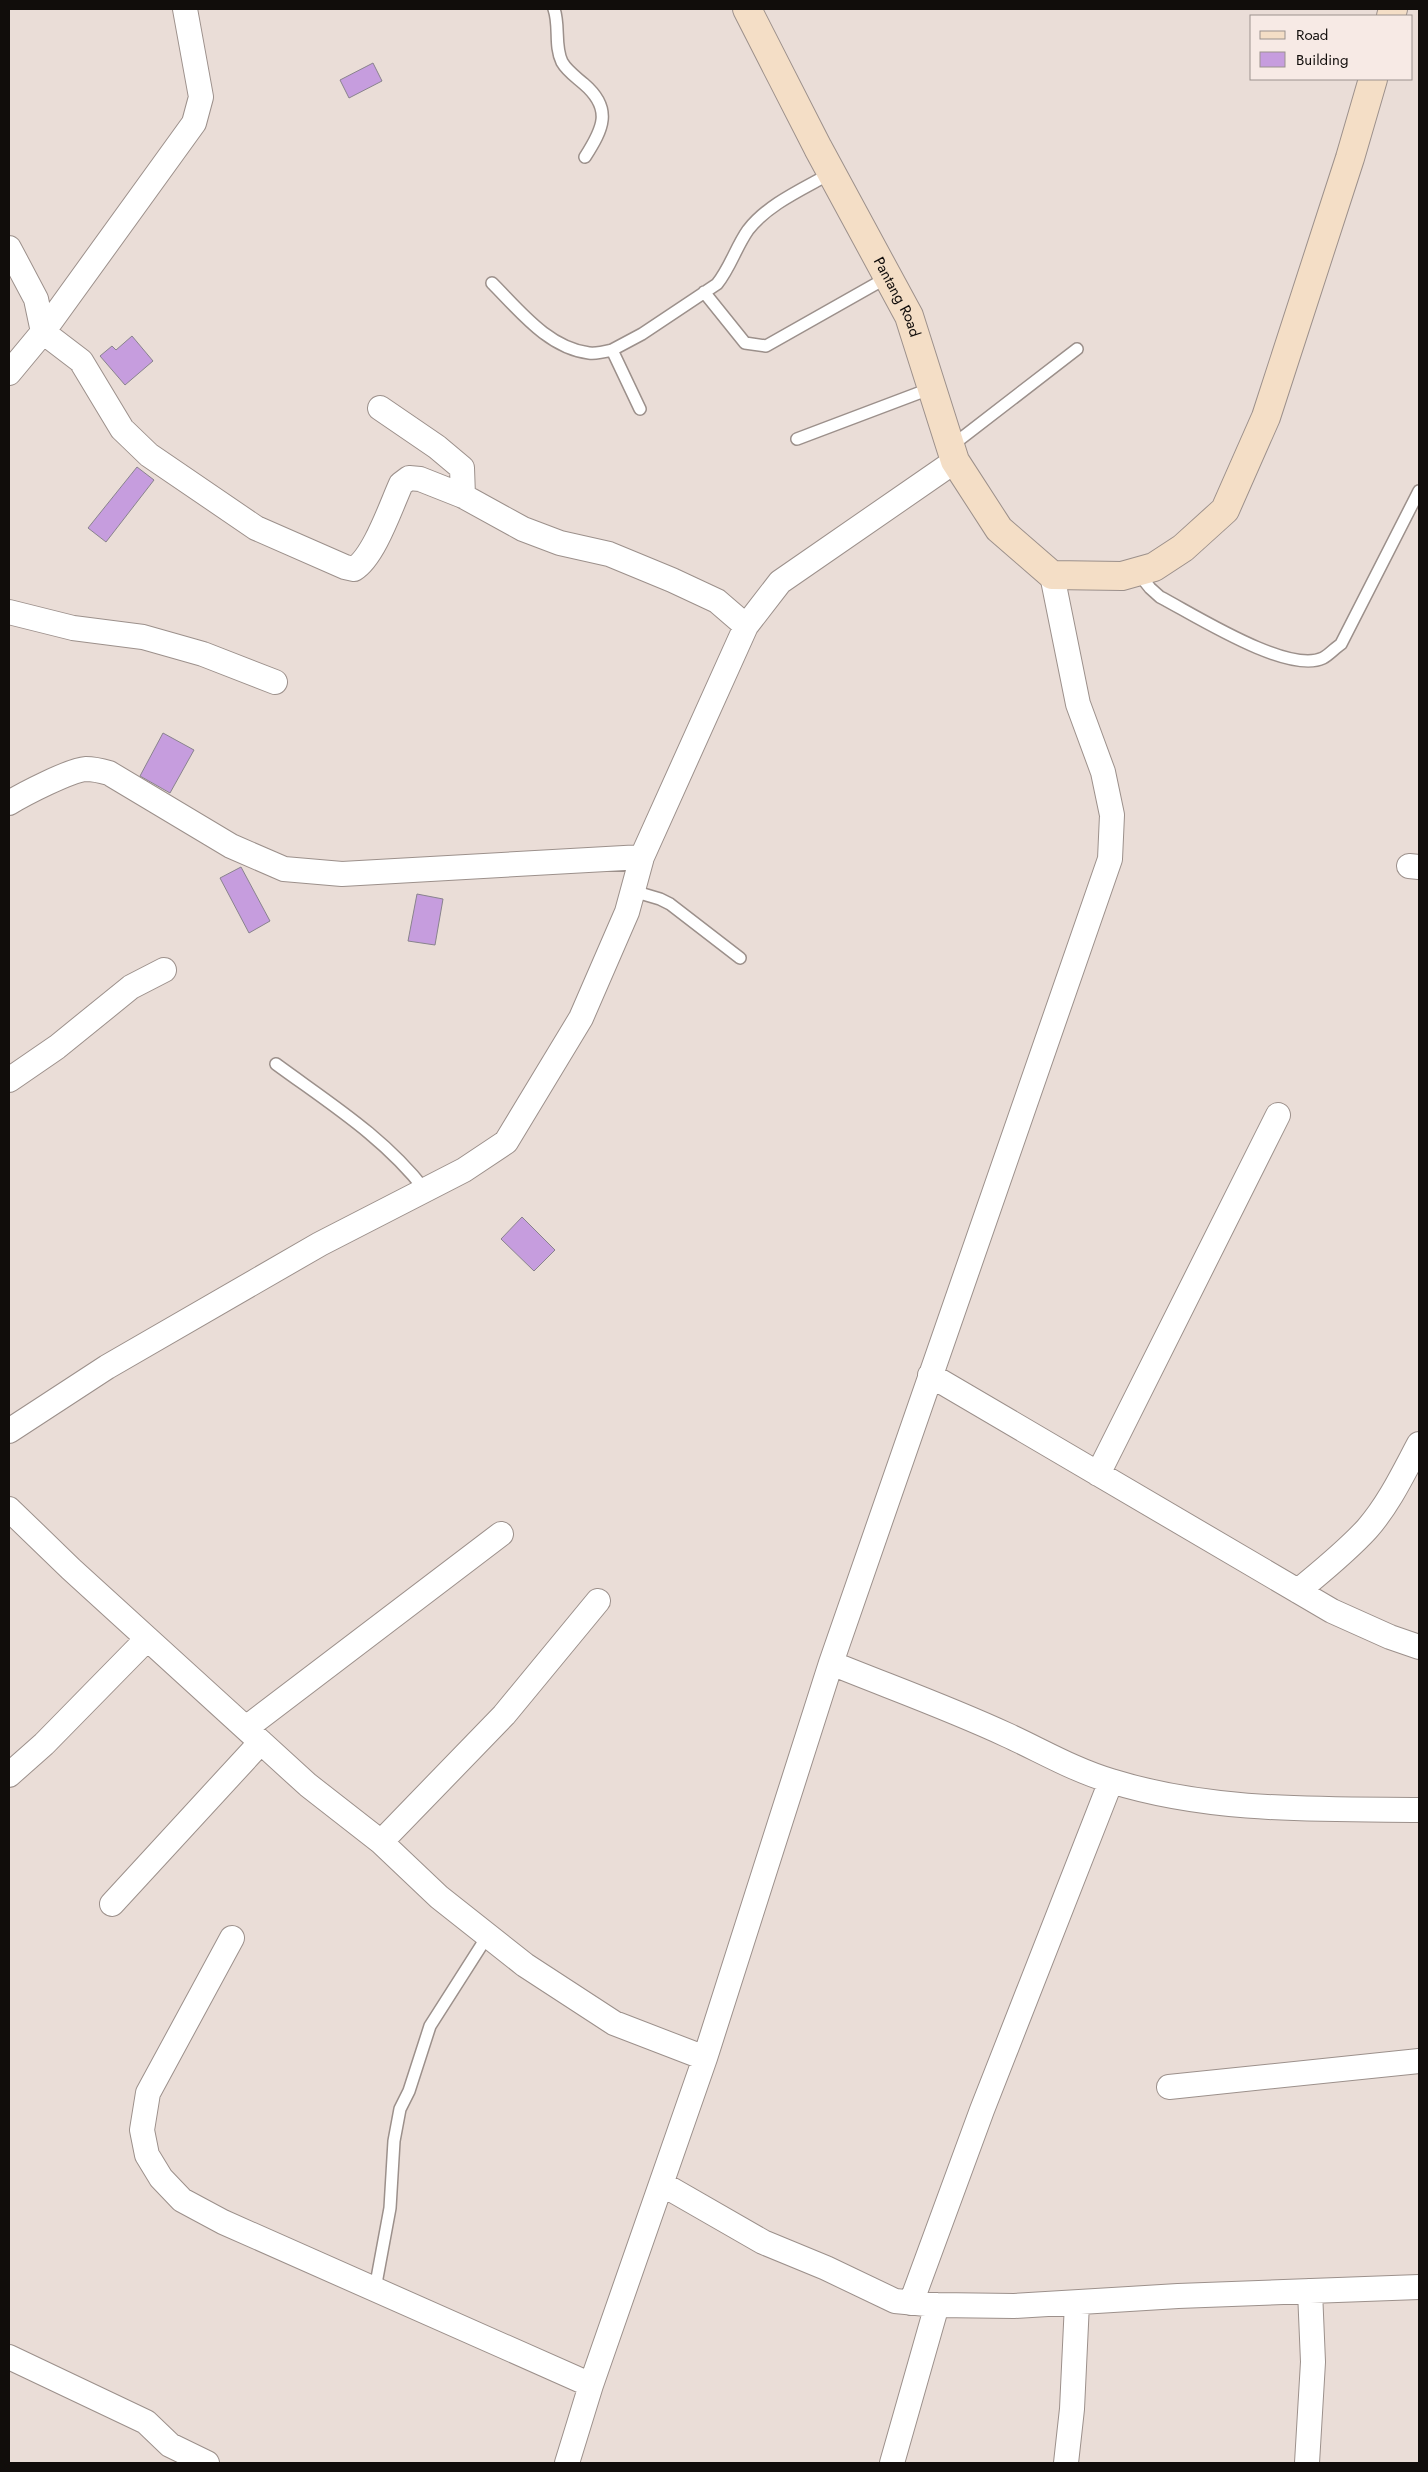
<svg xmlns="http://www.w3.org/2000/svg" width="1428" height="2472" viewBox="0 0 1428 2472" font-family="Jost,sans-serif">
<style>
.building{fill:#c69dde;stroke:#89838d}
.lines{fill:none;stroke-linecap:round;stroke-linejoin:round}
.lane-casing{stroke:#9c908b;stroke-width:14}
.street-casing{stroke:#9c908b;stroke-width:26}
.secondary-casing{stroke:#9c908b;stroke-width:30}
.lane{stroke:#fff;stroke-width:11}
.street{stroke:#fff;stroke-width:24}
.secondary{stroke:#f4dec6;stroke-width:28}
.labels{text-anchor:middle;stroke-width:4.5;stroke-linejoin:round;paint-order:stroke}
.street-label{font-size:15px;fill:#110d0b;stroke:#f7eae5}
</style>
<rect width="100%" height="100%" fill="#eaddd7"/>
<path class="building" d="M373,63L382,81L349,98L340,80Z
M132,336L153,361L125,385L100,356L112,346L116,350Z
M137,467L154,480L106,542L88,528Z
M163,733L194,750L170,793L140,776Z
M241,867L270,921L249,933L220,878Z
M417,894L443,899L435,945L408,941Z
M522,1217L555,1250L534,1271L501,1239Z"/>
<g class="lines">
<g class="lane-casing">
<path id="lane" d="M554,9C560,26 554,46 562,62C567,71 576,77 584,84C613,109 603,129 585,157
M492,283C519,310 548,348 589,353C596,354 604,352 612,350
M704,292L745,343L766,346L888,277
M640,409L612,350L642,334L717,284C730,268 736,247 748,230C768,204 803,189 831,173
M797,439L932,388
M950,447L1077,349
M1138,573L1150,588L1160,597C1193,614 1288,675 1323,658C1329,655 1335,648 1341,644L1419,491
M633,891L660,899L670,904L740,958
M276,1064C329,1103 384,1137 425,1190
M375,2289L390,2208L394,2141L400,2109L409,2091L430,2026L488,1935"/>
</g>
<g class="street-casing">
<path id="street" d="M9,248L36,299L43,332L81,361L122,429L149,455L256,528L345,567L354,569C374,557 391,506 401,484L409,478L420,479L463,496L523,529L560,543L609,554L672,580L717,601L746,626
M9,373L43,332L194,123L201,97L185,9
M380,408L437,447L462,468L463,496
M9,612L73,628L143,637L203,654L275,682
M9,803C24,794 70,770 86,769C94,769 102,771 109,773L231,846L284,869L342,874L642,857
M1409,866L1419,867
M9,1080L57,1047L131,987L164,970
M930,1375L1332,1611L1390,1637L1419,1647
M9,1431L107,1367L320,1244L464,1170L506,1142L581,1018L627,912L642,857L746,626L780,582L955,461
M1098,1474L1278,1115
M9,1509L71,1569L308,1785L381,1842L439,1897L525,1965L614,2023L705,2058
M1298,1591C1322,1571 1346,1552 1367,1529C1389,1504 1404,1472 1419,1444
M831,1663C890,1687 949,1708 1007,1735C1042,1751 1074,1770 1111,1781C1210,1812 1316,1809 1419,1810
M246,1728L501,1534
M9,1775L44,1744L147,1639
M381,1842L504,1715L598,1601
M112,1904L261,1742
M232,1938L148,2093L142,2130L147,2155L161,2178L182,2200L223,2222L591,2385
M1169,2087L1419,2061
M662,2184L763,2242L826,2268L895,2301L937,2305L1014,2306L1178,2296L1419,2287
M911,2303L982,2110L1111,1781
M9,2357L146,2422L170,2445L207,2463
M567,2463L591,2385L705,2058L831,1663L1110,859L1112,815L1103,772L1078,704L1052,575
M892,2463L937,2305
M1066,2463L1072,2409L1077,2303
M1307,2463L1313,2362L1310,2291"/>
</g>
<g class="secondary-casing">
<g id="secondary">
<path id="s1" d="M747,9L818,148L909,316L955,461L999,529L1052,575L1122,576L1154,567L1183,548L1225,510L1266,417L1350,158L1373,79"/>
<path d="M1391,16L1393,9"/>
</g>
</g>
<use href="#lane" class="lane"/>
<use href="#street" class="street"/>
<use href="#secondary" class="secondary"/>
</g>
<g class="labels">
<g class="street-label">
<text dy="5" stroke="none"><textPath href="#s1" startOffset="325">Pantang Road</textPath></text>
</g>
</g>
<rect width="1428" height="2472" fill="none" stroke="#110d0b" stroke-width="20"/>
<rect x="1250" y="15" width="162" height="65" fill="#f7eae5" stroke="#9b928e"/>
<rect x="1260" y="31" width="25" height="8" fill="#f4dec6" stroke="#9b928e"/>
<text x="1296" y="40" font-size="15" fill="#110d0b">Road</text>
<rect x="1260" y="52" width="25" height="15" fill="#c69dde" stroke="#9b928e"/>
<text x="1296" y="65" font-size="15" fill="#110d0b">Building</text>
</svg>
